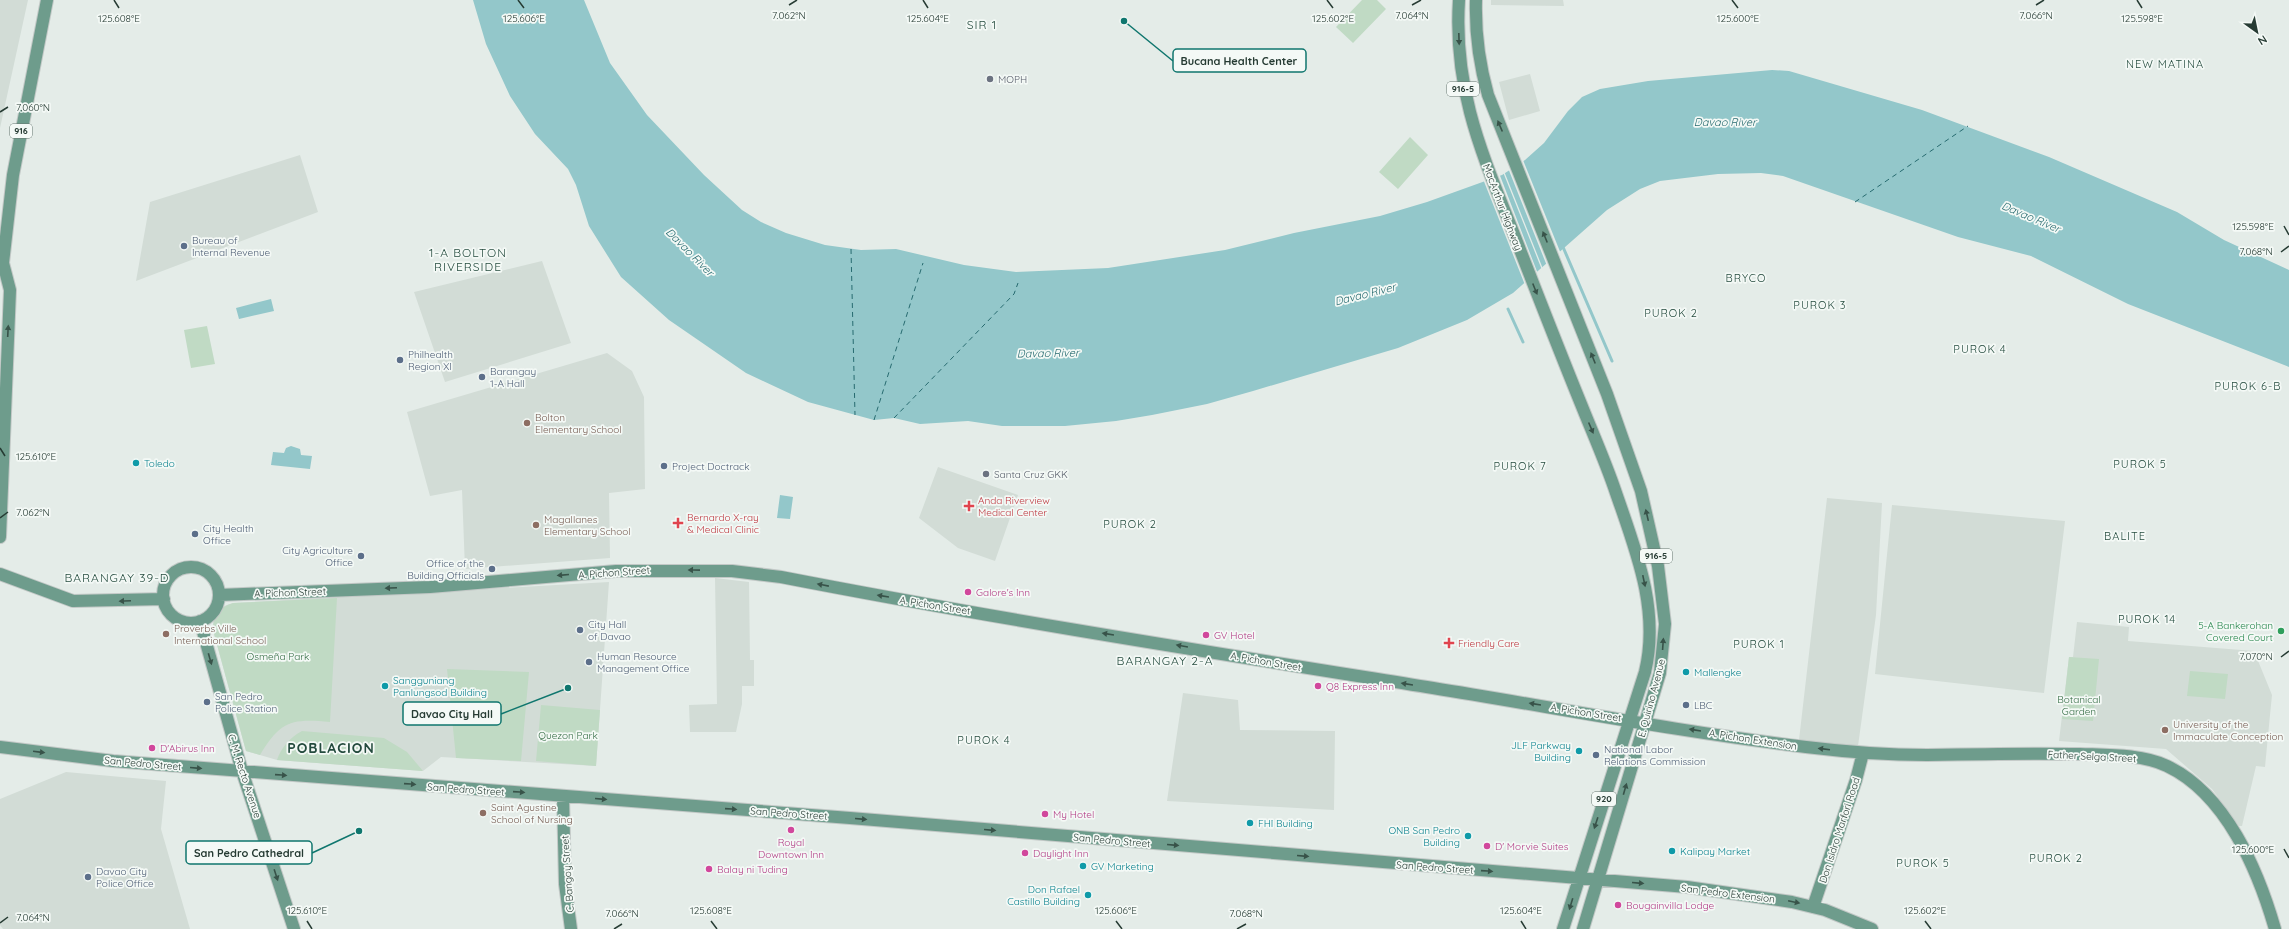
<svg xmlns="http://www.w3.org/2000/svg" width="2289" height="929" viewBox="0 0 2289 929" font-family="Quicksand,sans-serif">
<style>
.built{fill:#d2dcd6}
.green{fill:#c0dac4}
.water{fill:#93c7ca}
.pier{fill:#e4ece8}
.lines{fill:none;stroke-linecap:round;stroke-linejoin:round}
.stream{stroke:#93c7ca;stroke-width:3}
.ferry{stroke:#276b70;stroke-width:1;stroke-dasharray:5 4;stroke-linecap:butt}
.major-casing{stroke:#c2c8c6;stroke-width:14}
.major{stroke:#6e9c8c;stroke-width:12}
.oneway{fill:#385349}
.ticks{fill:none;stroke:#263b33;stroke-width:1.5}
.worship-dot{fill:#6b7280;stroke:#f4f9f6;stroke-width:1.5}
.service-dot{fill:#5c6f8a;stroke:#f4f9f6;stroke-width:1.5}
.education-dot{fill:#8d6e63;stroke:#f4f9f6;stroke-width:1.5}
.culture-dot{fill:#0f9aa8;stroke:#f4f9f6;stroke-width:1.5}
.health-dot{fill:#e0444e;stroke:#f4f9f6;stroke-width:1.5}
.hotel-dot{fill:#d1479c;stroke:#f4f9f6;stroke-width:1.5}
.leisure-dot{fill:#2e9e5b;stroke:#f4f9f6;stroke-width:1.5}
.labels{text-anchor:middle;stroke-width:3.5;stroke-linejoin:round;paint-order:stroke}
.shield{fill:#f4f9f6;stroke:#64746e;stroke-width:1}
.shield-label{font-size:9px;font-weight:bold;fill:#263b33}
.worship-label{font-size:10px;fill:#5b616d;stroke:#f4f9f6;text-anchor:start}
.street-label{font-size:10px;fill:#263b33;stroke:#f4f9f6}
.service-label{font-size:10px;fill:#4e5e75;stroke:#f4f9f6;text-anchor:start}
.education-label{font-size:10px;fill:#785e54;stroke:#f4f9f6;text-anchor:start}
.culture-label{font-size:10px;fill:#0d838f;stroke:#f4f9f6;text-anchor:start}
.health-label{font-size:10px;fill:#be3a42;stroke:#f4f9f6;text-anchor:start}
.hotel-label{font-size:10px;fill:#b23c85;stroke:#f4f9f6;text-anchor:start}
.leisure-label{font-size:10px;fill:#27864d;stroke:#f4f9f6;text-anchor:end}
.park-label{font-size:10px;fill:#356d45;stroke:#f4f9f6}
.neighbourhood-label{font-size:11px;letter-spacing:1px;fill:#244b3e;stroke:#f4f9f6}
.water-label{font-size:11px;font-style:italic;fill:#276b70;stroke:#f4f9f6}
.quarter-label{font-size:12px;letter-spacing:1px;fill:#244b3e;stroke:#f4f9f6}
.district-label{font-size:14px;font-weight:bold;letter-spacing:1px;fill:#244b3e;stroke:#f4f9f6}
.ticks-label{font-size:10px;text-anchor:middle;fill:#263b33;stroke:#f4f9f6;stroke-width:3.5;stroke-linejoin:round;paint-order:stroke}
.leader{fill:none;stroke:#0f766e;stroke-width:1.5}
.callout-dot{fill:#0f766e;stroke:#f4f9f6;stroke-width:1.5}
.callout{fill:#f4f9f6;stroke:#0f766e;stroke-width:1.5}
.callout-label{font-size:11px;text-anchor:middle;font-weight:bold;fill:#263b33}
</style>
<rect width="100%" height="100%" fill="#e4ece8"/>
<path class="built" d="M0,0H28L0,128Z
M1491,0H1563L1564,6L1491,5Z
M1530,74L1540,111L1509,120L1499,82Z
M300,155L318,212L136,281L150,202Z
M542,261L571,343L445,382L414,292Z
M607,353L632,371L644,397L645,489L609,493L610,558L465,569L462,490L430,496L407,412Z
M938,467L1018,495L995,561L958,548L919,518Z
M1827,498L1882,503L1876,615L1858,746L1799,740Z
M1892,505L2065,521L2044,693L1875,674Z
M715,578L749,582L750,660H754V686H742V704L736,732H690L689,705L717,704Z
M609,582L596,766L441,757L423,771L277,760L246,751L213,630V622L217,613L224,606L233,603Z
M2077,622L2129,627L2128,641L2254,651L2272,695L2270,715L2265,767L2256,766L2242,826H2239L2212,789L2166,749L2059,741L2069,657H2073Z
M1183,693L1238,700L1240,730L1335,731L1334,810L1167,801Z
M66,772L166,781L161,829L190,929H3L0,925V799Z"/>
<path class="green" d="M1362,0H1377L1386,9L1353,43L1336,27Z
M1410,137L1428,155L1398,189L1379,172Z
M207,326L215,364L191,368L184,330Z
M337,598L330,722C292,718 280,721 260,755L246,751L213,630C213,616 219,607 233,603Z
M2069,657L2099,659L2093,721L2062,719Z
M447,669L529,672L521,761L456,758Z
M2190,671L2228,674L2225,699L2187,696Z
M541,705L600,710L596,766L536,761Z
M302,731L384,738L407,752L423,771L277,760C281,748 290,737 302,731Z"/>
<path class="water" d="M473,0H584L610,63L647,115L704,175L742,210L761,222L786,233L825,245L861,250L896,249L964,265L1016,272L1108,268L1225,250L1294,233L1380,216L1427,202L1502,175L1525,160L1544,143L1568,111L1582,97L1600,89L1648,81L1772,70L1789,71L1922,110L2049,157L2177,212L2224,240L2289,270V367L2128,304L2031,256L1958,237L1783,176L1761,173L1718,174L1660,181L1640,189L1607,210L1513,293L1467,320L1398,348L1253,391L1207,404L1152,415L1116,421L1065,426H1002L968,421L920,424L894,418L874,420L808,402L746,373L669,320L621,277L589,226L576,185L568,169L535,134L510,96L486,44Z
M271,299L274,311L239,319L236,308Z
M291,446L300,449L301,455L312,456L310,469L271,465L273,452L284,453L286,448Z
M780,495L793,497L790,519L777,518Z"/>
<path class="pier" d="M1523,160L1561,254L1547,266L1508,168Z
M1504,171L1543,269L1542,270L1503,172Z
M1499,173L1538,274L1525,285L1483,179Z"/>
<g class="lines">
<path class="stream" d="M1563,247L1612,361
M1508,309L1523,342"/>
<path class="ferry" d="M1855,202L1968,126
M851,249L855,415
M894,418L1014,294L1018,283
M874,420L923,263"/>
<g class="major-casing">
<path id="major" d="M1459,0C1453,93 1484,158 1517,242C1538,296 1559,350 1581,404C1593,434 1606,463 1616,493C1636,551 1660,610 1645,672L1563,929
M1476,0C1475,34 1479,63 1488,95L1607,394L1641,491L1658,566L1665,624L1660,673L1583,929
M0,268L3,263L13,175L47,0
M0,537L10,290L3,263
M163 595a28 28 0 1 1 56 0a28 28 0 1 1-56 0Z
M0,574L73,601L164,599
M219,595L430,587L616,571H732L781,577C997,619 1215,653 1433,688C1557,708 1681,732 1806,747C1847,752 1886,755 1927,755C1978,754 2029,753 2080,754C2107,755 2142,754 2167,766C2226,794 2258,870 2275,929
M200,621L242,771L294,929
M0,747L113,761L850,818L1687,887L1792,902L1825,910L1872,929
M563,796L565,884L571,929
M1813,907L1856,780L1863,753"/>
</g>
<use href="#major" class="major"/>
</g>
<defs><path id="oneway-solid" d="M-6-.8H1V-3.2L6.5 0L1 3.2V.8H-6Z"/></defs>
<g class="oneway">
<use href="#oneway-solid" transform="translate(1459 39) rotate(88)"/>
<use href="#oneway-solid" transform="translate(1500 126) rotate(-113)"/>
<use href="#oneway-solid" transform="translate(1545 237) rotate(-112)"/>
<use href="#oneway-solid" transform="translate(1535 289) rotate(68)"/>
<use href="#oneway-solid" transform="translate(8 331) rotate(-87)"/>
<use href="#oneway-solid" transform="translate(1593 358) rotate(-112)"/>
<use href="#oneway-solid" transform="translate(1591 428) rotate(67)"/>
<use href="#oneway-solid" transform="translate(1647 515) rotate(-103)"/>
<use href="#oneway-solid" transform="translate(694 570) rotate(-179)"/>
<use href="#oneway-solid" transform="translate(563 575) rotate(175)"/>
<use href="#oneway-solid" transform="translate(1644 581) rotate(78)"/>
<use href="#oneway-solid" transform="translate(823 585) rotate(-169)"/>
<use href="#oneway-solid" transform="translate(391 588) rotate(178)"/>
<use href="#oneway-solid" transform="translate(883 596) rotate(-171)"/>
<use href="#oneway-solid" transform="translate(125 601) rotate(178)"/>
<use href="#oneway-solid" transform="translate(1108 634) rotate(-171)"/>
<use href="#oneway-solid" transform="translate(1663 644) rotate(-86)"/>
<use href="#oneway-solid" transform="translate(1182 646) rotate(-170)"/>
<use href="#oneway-solid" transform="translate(210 659) rotate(74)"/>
<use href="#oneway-solid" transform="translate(1407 684) rotate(-171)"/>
<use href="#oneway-solid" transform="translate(1535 704) rotate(-171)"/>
<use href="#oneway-solid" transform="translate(1695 730) rotate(-171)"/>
<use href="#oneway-solid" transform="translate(1824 749) rotate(-173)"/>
<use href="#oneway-solid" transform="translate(39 752) rotate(7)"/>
<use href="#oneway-solid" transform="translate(196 768) rotate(5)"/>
<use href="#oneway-solid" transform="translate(281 775) rotate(4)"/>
<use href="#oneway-solid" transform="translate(410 784) rotate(4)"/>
<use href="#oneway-solid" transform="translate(1625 789) rotate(-74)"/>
<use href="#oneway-solid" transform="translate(519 792) rotate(4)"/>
<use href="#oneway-solid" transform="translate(601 799) rotate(5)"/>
<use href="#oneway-solid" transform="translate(731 809) rotate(4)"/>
<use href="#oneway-solid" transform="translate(861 819) rotate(5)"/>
<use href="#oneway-solid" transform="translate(1596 823) rotate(108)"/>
<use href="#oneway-solid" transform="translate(990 830) rotate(5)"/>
<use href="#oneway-solid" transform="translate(1173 845) rotate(5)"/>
<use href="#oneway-solid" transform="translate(1303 856) rotate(5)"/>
<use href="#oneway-solid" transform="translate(1487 871) rotate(4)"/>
<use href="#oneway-solid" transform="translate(276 875) rotate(72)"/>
<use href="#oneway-solid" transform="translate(1638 883) rotate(5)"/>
<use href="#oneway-solid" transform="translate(1794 902) rotate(12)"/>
<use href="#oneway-solid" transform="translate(1571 904) rotate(107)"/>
</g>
<path class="ticks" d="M114,0L119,8M518,0L524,8M923,0L928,8M1327,0L1333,8M1732,0L1738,8M2137,0L2142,8M789,5L797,0M1412,5L1421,0M2036,5L2044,0M0,112L8,107M2284,226L2289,235M2281,252L2289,246M0,448L5,456M0,518L8,512M2281,657L2289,651M2284,849L2289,858M307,921L312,929M711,921L717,929M1116,921L1122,929M1521,921L1526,929M1925,921L1931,929M0,923L8,917M614,929L622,924M1237,929L1246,924"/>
<g class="worship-dot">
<circle cx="990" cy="79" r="4"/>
<circle cx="986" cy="474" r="4"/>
</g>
<g class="service-dot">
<circle cx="184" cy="246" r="4"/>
<circle cx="400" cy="360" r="4"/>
<circle cx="482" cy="377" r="4"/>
<circle cx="664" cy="466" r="4"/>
<circle cx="195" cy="534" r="4"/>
<circle cx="361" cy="556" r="4"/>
<circle cx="492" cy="569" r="4"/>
<circle cx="580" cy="630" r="4"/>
<circle cx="589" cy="662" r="4"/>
<circle cx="207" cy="702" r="4"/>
<circle cx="1686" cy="705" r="4"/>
<circle cx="1596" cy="755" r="4"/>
<circle cx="88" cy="877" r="4"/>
</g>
<g class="education-dot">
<circle cx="527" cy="423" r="4"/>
<circle cx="536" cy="525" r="4"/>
<circle cx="166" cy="634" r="4"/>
<circle cx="2165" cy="730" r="4"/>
<circle cx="483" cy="813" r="4"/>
</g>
<g class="culture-dot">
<circle cx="136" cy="463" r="4"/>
<circle cx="1686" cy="672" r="4"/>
<circle cx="385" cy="686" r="4"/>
<circle cx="1579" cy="751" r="4"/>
<circle cx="1250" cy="823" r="4"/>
<circle cx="1468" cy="836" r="4"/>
<circle cx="1672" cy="851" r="4"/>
<circle cx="1083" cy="866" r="4"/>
<circle cx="1088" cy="895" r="4"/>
</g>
<g class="health-dot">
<path d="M967 500h4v4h4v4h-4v4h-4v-4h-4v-4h4z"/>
<path d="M676 517h4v4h4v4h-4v4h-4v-4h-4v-4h4z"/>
<path d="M1447 637h4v4h4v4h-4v4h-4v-4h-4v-4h4z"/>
</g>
<g class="hotel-dot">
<circle cx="968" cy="592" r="4"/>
<circle cx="1206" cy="635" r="4"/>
<circle cx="1318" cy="686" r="4"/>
<circle cx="152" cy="748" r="4"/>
<circle cx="1045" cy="814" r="4"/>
<circle cx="791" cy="830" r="4"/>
<circle cx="1487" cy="846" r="4"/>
<circle cx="1025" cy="853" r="4"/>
<circle cx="709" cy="869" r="4"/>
<circle cx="1618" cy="905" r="4"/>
</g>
<circle class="leisure-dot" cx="2281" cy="631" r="4"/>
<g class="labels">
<g class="shield">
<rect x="1447" y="82" width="32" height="14" rx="3"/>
<rect x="10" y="124" width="22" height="14" rx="3"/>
<rect x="1640" y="549" width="32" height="14" rx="3"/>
<rect x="1592" y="792" width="24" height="14" rx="3"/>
</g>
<g class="shield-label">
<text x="1463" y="92">916-5</text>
<text x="21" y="134">916</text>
<text x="1656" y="559">916-5</text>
<text x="1604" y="802">920</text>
</g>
<g class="worship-label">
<text x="998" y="83">MOPH</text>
<text x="994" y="478">Santa Cruz GKK</text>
</g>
<g class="street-label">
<text transform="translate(1503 207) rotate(69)" y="4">MacArthur Highway</text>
<text transform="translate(614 572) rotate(-4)" y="4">A. Pichon Street</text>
<text transform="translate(290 592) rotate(-2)" y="4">A. Pichon Street</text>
<text transform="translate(935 605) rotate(9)" y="4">A. Pichon Street</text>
<text transform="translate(1266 661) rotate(10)" y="4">A. Pichon Street</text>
<text transform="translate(1651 698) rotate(-75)" y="4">E. Quirino Avenue</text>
<text transform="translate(1586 712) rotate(9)" y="4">A. Pichon Street</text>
<text transform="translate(1753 739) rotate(9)" y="4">A. Pichon Extension</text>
<text transform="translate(2092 756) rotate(3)" y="4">Father Selga Street</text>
<text transform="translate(143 763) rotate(5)" y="4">San Pedro Street</text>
<text transform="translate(245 776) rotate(72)" y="4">C. M. Recto Avenue</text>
<text transform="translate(466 789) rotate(4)" y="4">San Pedro Street</text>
<text transform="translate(789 813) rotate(4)" y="4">San Pedro Street</text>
<text transform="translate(1839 830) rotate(-72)" y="4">Don Isidro Marfori Road</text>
<text transform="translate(1112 840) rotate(5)" y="4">San Pedro Street</text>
<text transform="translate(1435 867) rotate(4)" y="4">San Pedro Street</text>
<text transform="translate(567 874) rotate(-94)" y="4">C. Bangoy Street</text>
<text transform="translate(1728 893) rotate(7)" y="4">San Pedro Extension</text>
</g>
<g class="service-label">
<text x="192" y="244">Bureau of<tspan x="192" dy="12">Internal Revenue</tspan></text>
<text x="408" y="358">Philhealth<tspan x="408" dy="12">Region XI</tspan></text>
<text x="490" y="375">Barangay<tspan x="490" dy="12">1-A Hall</tspan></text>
<text x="672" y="470">Project Doctrack</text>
<text x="203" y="532">City Health<tspan x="203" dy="12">Office</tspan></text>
<text x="353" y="554" text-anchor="end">City Agriculture<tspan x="353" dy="12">Office</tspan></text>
<text x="484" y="567" text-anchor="end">Office of the<tspan x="484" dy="12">Building Officials</tspan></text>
<text x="588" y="628">City Hall<tspan x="588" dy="12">of Davao</tspan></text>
<text x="597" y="660">Human Resource<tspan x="597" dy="12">Management Office</tspan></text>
<text x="215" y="700">San Pedro<tspan x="215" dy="12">Police Station</tspan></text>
<text x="1694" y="709">LBC</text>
<text x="1604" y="753">National Labor<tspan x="1604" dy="12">Relations Commission</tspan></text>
<text x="96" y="875">Davao City<tspan x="96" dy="12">Police Office</tspan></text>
</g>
<g class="education-label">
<text x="535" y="421">Bolton<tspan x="535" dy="12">Elementary School</tspan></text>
<text x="544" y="523">Magallanes<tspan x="544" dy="12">Elementary School</tspan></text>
<text x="174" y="632">Proverbs Ville<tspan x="174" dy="12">International School</tspan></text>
<text x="2173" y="728">University of the<tspan x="2173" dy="12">Immaculate Conception</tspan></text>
<text x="491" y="811">Saint Agustine<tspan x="491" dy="12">School of Nursing</tspan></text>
</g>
<g class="culture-label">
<text x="144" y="467">Toledo</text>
<text x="1694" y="676">Mallengke</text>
<text x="393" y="684">Sangguniang<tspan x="393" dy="12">Panlungsod Building</tspan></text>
<text x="1571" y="749" text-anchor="end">JLF Parkway<tspan x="1571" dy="12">Building</tspan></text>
<text x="1258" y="827">FHI Building</text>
<text x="1460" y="834" text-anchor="end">ONB San Pedro<tspan x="1460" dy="12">Building</tspan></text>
<text x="1680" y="855">Kalipay Market</text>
<text x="1091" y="870">GV Marketing</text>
<text x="1080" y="893" text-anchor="end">Don Rafael<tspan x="1080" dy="12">Castillo Building</tspan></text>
</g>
<g class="health-label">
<text x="978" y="504">Anda Riverview<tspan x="978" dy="12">Medical Center</tspan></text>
<text x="687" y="521">Bernardo X-ray<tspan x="687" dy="12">&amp; Medical Clinic</tspan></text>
<text x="1458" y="647">Friendly Care</text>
</g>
<g class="hotel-label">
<text x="976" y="596">Galore's Inn</text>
<text x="1214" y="639">GV Hotel</text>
<text x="1326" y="690">Q8 Express Inn</text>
<text x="160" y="752">D'Abirus Inn</text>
<text x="1053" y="818">My Hotel</text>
<text x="791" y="846" text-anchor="middle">Royal<tspan x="791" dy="12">Downtown Inn</tspan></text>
<text x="1495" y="850">D' Morvie Suites</text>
<text x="1033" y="857">Daylight Inn</text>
<text x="717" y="873">Balay ni Tuding</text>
<text x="1626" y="909">Bougainvilla Lodge</text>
</g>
<g class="leisure-label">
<text x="2273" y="629">5-A Bankerohan<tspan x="2273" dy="12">Covered Court</tspan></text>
</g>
<g class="park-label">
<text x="278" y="660">Osmeña Park</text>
<text x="2079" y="703">Botanical<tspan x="2079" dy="12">Garden</tspan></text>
<text x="568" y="739">Quezon Park</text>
</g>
<g class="neighbourhood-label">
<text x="2165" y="68">NEW MATINA</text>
<text x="1746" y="282">BRYCO</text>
<text x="1820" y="309">PUROK 3</text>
<text x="1671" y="317">PUROK 2</text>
<text x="1980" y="353">PUROK 4</text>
<text x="2248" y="390">PUROK 6-B</text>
<text x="2140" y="468">PUROK 5</text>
<text x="1520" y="470">PUROK 7</text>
<text x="1130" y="528">PUROK 2</text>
<text x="2125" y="540">BALITE</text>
<text x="2147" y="623">PUROK 14</text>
<text x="1759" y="648">PUROK 1</text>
<text x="984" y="744">PUROK 4</text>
<text x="2056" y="862">PUROK 2</text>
<text x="1923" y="867">PUROK 5</text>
</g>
<g class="water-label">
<text x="1725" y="126">Davao River</text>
<text transform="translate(2031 217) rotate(23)" y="4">Davao River</text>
<text transform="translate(690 252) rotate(45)" y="4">Davao River</text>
<text transform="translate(1365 294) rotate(-14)" y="4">Davao River</text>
<text transform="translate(1048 353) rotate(-1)" y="4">Davao River</text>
</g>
<g class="quarter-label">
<text x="982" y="29">SIR 1</text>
<text x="468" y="257">1-A BOLTON<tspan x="468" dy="14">RIVERSIDE</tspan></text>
<text x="117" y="582">BARANGAY 39-D</text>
<text x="1165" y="665">BARANGAY 2-A</text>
</g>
<g class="district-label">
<text x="331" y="753">POBLACION</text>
</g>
</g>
<g class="ticks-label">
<text x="789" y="19">7.062°N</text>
<text x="1412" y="19">7.064°N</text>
<text x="2036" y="19">7.066°N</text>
<text x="119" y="22">125.608°E</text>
<text x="524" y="22">125.606°E</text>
<text x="928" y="22">125.604°E</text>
<text x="1333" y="22">125.602°E</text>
<text x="1738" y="22">125.600°E</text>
<text x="2142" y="22">125.598°E</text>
<text x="33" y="111">7.060°N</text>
<text x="2253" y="230">125.598°E</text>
<text x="2256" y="255">7.068°N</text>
<text x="36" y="460">125.610°E</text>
<text x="33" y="516">7.062°N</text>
<text x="2256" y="660">7.070°N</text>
<text x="2253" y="853">125.600°E</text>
<text x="307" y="914">125.610°E</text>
<text x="711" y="914">125.608°E</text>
<text x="1116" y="914">125.606°E</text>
<text x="1521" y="914">125.604°E</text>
<text x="1925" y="914">125.602°E</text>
<text x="622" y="917">7.066°N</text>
<text x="1246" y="917">7.068°N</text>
<text x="33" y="921">7.064°N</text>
</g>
<path class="leader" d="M1124 21L1173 61M568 688L501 714M359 831L312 853"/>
<g class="callout-dot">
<circle cx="1124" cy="21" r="4"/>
<circle cx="568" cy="688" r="4"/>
<circle cx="359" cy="831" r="4"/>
</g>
<g class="callout">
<rect x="1173" y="49" width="133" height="23" rx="4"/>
<rect x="403" y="702" width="98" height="23" rx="4"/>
<rect x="186" y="841" width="126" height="23" rx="4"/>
</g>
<g class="callout-label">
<text x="1239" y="65">Bucana Health Center</text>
<text x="452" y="718">Davao City Hall</text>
<text x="249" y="857">San Pedro Cathedral</text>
</g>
<g transform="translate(2257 32) rotate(147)" stroke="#f4f9f6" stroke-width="3" paint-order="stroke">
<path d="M0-3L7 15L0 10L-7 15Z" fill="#263b33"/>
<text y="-6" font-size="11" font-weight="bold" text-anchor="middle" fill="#263b33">N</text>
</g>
</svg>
